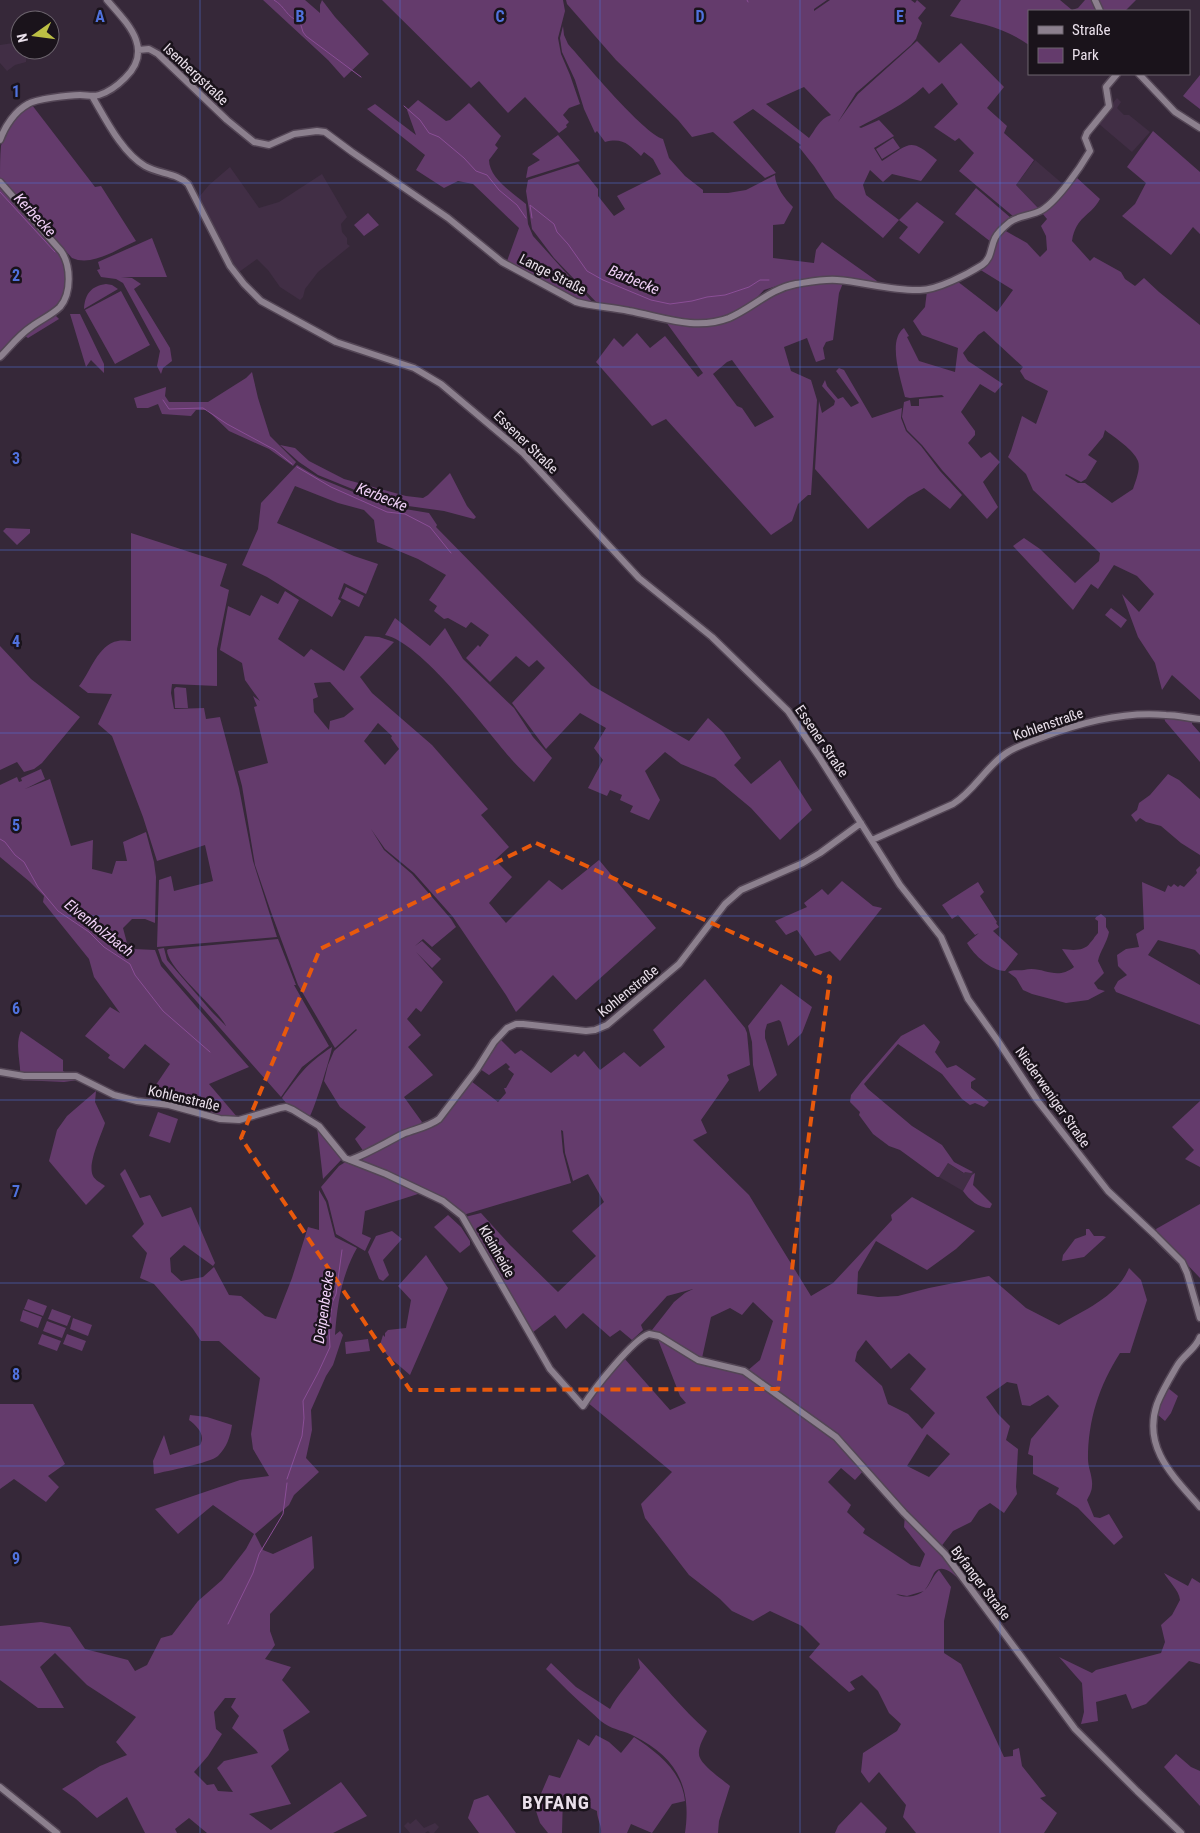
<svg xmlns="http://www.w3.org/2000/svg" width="1200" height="1833" viewBox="0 0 1200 1833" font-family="'Roboto Condensed',sans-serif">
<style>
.built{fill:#412e45}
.green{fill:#643b6c;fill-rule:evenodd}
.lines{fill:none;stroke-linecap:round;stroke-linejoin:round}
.stream{stroke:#8a4e96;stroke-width:1}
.secondary-casing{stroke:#534555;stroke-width:9}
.secondary{stroke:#8c808e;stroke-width:6}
.marked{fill:none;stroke:#e8590c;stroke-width:4;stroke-dasharray:10 6;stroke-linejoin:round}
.grid{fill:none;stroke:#5072dd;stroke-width:1;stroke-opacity:0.55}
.labels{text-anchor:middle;stroke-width:5;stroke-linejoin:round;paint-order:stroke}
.street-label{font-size:14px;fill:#eae0eb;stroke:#1a131b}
.water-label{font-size:15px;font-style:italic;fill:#f0d0f7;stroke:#1a131b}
.district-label{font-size:19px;font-weight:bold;letter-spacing:1px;fill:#eae0eb;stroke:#1a131b}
.grid-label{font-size:16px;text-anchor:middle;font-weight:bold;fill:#5072dd;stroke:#1a131b;stroke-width:5;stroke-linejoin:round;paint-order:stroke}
</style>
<rect width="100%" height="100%" fill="#362839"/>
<path class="built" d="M20,42V50H27L26,62L15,65L7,71L0,63V45Z
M1117,98L1121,102L1117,108L1124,115H1129L1150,132L1132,152L1099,124L1110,111L1112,104Z
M1035,160L1064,185L1051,200L1039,209L1016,185Z
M230,167L259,208L279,202L322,174L347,217L341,224L342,232L347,238V244L350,246L318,272L305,289L303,297L300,300L280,287L268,270L257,259L239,272L228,255L199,197L209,185Z
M948,1163L963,1173L965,1171L975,1173L972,1175L963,1191L939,1177Z
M416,1819L424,1828L435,1823L439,1827L434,1833H430L428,1831L425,1833H410L404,1826L408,1822L410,1824Z"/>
<path class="green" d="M263,0H305L320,13V5L322,0L335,17L369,54L344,78L328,60Z
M382,0H563L565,11L558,38L561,54L570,75L580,104L569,108L563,115L569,122L566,125L567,127L559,133L525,97L508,113L479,81L471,88Z
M566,0H827L814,9V11L830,0H911L915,3L917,0L926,8L918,18L922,23L916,39L911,45L856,93L838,122L858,94L917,41L939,63L961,43L1004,87L987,108L1007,126L1004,133L1034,160L1016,185L1039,209L1014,217L959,171L974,153L959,138L955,141L934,127L958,104L942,83L929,94L923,87C904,105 882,115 859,127L861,128L879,120L894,136L874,148L882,161C911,143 909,137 937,160L921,181L892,174L883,182L870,170L863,185L866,195L899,220L917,202L944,222L919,254L899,238L908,227L899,220L883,238L835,198L814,166L799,147L801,145L753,109L733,122L776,173L765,178L713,132L692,137L678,120L616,60L567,4ZM804,87L831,115C819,119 816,129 809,138L766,104Z
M961,0H1060L1072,10L1078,8L1085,0H1094L1098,11H1029V45C1002,26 980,24 950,16Z
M1098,0H1136L1125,11H1103Z
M563,26L564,35L568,44C585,63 643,133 663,139L669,158L685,176L703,190V193H728L746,190L775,175C775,186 785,199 793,207L784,224L773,225V258L814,263L816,250L822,242L877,281L875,283L799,281L786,283L764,290L747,308L728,316L710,321H688L599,305L554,258L532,229L526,191L528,180L578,164L598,189V196L614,216L625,209L617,196L661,174L653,159L644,152L641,156C629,145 623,137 605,142L597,131L595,133L584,109L575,80L562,52L560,38Z
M1200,75V109L1183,96Z
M418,100L446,121L450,120L469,103L501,136L495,145L498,148L489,160C489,178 513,193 526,204L528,224L533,236L594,304L575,299L507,261L519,228L473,184L458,181L444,188L416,170L425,155L367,109L375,104L416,135L407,110Z
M32,105L95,187L101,186L136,241C117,249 92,267 72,258L0,179C0,168 0,156 1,146C5,129 17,113 32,105Z
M1153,131L1200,172V234L1193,227L1171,255L1122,216L1135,204L1146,183L1127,167Z
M558,135L580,161L526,178L528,167L540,160L532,154Z
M893,138L900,148L882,159L876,149Z
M1076,177L1100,199C1090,217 1076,216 1072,241L1090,261L1094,257L1121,272L1125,279L1135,286L1144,278L1159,292L1200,325V700L1172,675L1162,690L1155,663L1138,637L1122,594L1139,612L1154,594L1137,576L1114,565L1098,589L1091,584L1073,610L1013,546L1024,538L1040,549L1075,583L1099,561L1100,553L1033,490L1026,474L1008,457L1011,451L1022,416L1036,424L1048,391L1025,379L1020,371L1023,367L984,331L978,335L963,353L968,361L1003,384L995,393L980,384L961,412L975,431V435L968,443L981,458L990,452L1000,462L983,482L998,507L987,519L942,470L922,445L907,430L902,417L904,402L910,400L911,406H919V399L944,397L942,395L910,398L905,397C901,380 887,340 904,328L909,336L907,337L919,361L955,372L958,348L922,335L913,321L925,307L927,291L957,281L997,312L1013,290L979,269L1004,230L1027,243L1040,257L1047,250L1046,236L1041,226L1047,219L1042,213ZM1105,430C1114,437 1134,450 1138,461C1141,469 1135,482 1133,489L1112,503L1085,483H1078L1065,475L1066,474L1081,482L1086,479L1097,461L1088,455L1103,437Z
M0,185L61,254C69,273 67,298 51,311L59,319L28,338L20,333L0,356Z
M976,188L1011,218L991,242L955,214Z
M368,213L379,225L364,236L354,225Z
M152,238L167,277H121L132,278L141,284L134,289L170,348L172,361L163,368L161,374L157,366L160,351L123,283L116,279L101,277L97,270L100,269L98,262Z
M811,283H843L839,293L833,340L826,342L823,348L825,359L816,362L807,338L784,347L791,371L811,380L817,400L811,495H808L798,504L792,521L771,535L666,419L652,426L596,362L614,338L623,347L637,333L650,348L665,336L698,377L703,373L666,322L695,326L711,324L770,294ZM732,360L774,417L755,427L742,408L737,406L713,374L727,362Z
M106,284L112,285L118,289L84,309C85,294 91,286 106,284Z
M121,291L150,345L115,364L85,310Z
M70,314H80L104,364V373L91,360L86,367Z
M839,368L844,370L872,418L902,408L901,418L906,431L921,446L940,471L962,495L950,509L924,488L908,497L868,529L815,469L819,401L822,413L834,405L835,401L822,386L825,380L827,386L838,399L843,397L851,407L859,403L836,371Z
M252,372L258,398L270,436L296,462L293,466L269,449L229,431L207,410H196L191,416L162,414L158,404L148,408H137L134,398L166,387L165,396L169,402H208L246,378Z
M280,445L295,448L309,461L344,479L406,496L423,498L428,495L450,473L467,506L476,517L474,519L444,511L401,505L377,499L318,475L299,462Z
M297,465L319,478L373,500L399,508L429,513L437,525L436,527L591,685L689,741L708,718L723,732L741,758L734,765L751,784L780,760L812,810L780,840L751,808L715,778L681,764L665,752L645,771L660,800L649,820L630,812L633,806L620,800L622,795L610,790L607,796L588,788L603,760L594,748L606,728L580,713L546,749L512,703L545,668L537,660L529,667L516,656L490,682L466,658L478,645L480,647L489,635L471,622L466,628L448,618L444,619L434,611L437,606L429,600L446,575L418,559L377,542L374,520L364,510L338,503L295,486L277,523L354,556L378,564L366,594L344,583L338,599L341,601L332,617L267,577L242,565L258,529L261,503Z
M6,528L30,529V533L17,545L3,531Z
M131,533L227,564L220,586L229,590L217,649V686L172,684L171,693L174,709L204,708L206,719L220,717L239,788L253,861L277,937L157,947L159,880L171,876L174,891L213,881L205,845L157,861L143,817L112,736L98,724L112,694L88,693L79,686C90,673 98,644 118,641C122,640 127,641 131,641Z
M346,587L364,596L359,607L341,598Z
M285,591L299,600L278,639L304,657L311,649L344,671L365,636L379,637L394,642L360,677L372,693L432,745L488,809L481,815L509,847L495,860L512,877L489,903L506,923L549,880L562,890L599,860L656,928L576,1000L553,975L516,1012L506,995L453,917L414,873L385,849L371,829L384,850L412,874L451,919L456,927L432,947L423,939L415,946L422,941L441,959L432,968L416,952L443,982L421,1012L416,1008L407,1019L421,1035L408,1047L433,1075L404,1097L422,1122L419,1126L364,1152L355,1139L366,1127L340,1107L324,1081L328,1065L334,1051L357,1030L356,1029L335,1048L298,985L271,912L255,865L242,786L238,771L268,763L254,707L257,706L253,696L260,701L245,680L242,663L220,650L228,606L250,616L261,595L278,604ZM330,682L354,709L344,717L330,721L329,730L314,712L313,699L318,697L314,683ZM378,723L392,736L391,738L399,749L385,765L364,741Z
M1111,608L1127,620L1121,628L1105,615Z
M395,618L430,646L445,628L463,659L514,708L533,737L552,758L534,782C527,775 519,768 512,760C486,730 422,643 385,635Z
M0,646L31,679L80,717L42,763L34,769L24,772L17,762L0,770Z
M176,687L186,688L188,708H175L174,689Z
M1164,716L1192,719V724L1200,733V762L1165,721Z
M41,769L45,779L25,789L50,779L71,846L93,840L92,869L112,874L116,861H127L123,842L146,832L154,862L156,877L155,923L145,919H132L123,928L127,943L134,949L155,950L161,966L249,1067L209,1084L238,1118H228L172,1103L147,1098L170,1064L145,1044L124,1069L108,1058L110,1055L85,1036L110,1007L120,1013L94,977L89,959L43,902L44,896L30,882L0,857V785L17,777L19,782L22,781L21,778Z
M1168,774L1179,780L1200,799V855L1181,843L1161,826L1146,822L1140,818L1136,822L1131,815L1137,810L1139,803L1150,795Z
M1200,866V955L1195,950L1158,940L1148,955L1200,985V1025L1116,992L1114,988L1118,981L1127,975L1118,966L1117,955L1126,949L1139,947L1136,934L1144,929L1142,882L1165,892L1168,885L1171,887L1174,884L1178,887L1180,885L1184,887L1197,873L1196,870Z
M842,881L873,906L882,908L840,961L830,951L815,956L797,930L786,935L775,921L807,907L804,903L822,889L828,895Z
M978,882L984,892L980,896L997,922L996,923L999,927L993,931L1018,954L1005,971C991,971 974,955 967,943L979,933L975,935L958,915L952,919L942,905Z
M1101,914L1106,918V927L1109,932C1107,943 1100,951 1098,961L1104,973L1094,983L1098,989L1105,991L1088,1000L1066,1003L1032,994L1023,990L1016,978L1008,972C1014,969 1018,971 1024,970C1043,965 1055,982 1074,967L1062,949C1071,950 1084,952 1090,943C1094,939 1094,937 1098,933V921L1095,919L1096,917Z
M278,939L296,985H294L329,1046L302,1067L281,1097L175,977L162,961L158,949L164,948L167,960L212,1012L226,1026C217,1008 167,968 167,950L169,949Z
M705,979L745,1028L747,1033L750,1065L727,1075L729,1080L701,1120L707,1133L693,1140L749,1195L811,1296L833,1283L892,1220L891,1215L912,1197L975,1231L956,1249L927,1270L876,1241L858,1272L857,1294L878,1297L898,1296L929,1288L989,1276L1026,1308L1059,1325C1084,1310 1117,1297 1129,1268L1141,1280L1147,1300L1130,1353H1120C1099,1386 1088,1420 1088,1459C1088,1468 1093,1477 1092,1486C1092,1491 1089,1496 1087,1500L1094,1517L1100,1518L1109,1514L1123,1537L1114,1545L1078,1508L1056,1494L1059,1488L1033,1474V1456L1028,1454L1031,1439L1059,1406L1048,1395L1030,1406L1022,1405L1017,1384L1007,1382L986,1397L998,1414L1010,1426L1006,1440L1018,1449L1016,1487L1017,1494L1004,1513L990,1503L979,1510L971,1522L953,1531L940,1548L969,1590C962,1583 944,1559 934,1573C931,1579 929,1585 924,1591L907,1596L896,1594C902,1597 906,1597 913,1596C931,1591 928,1581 939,1570L951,1587L944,1621V1653L961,1664L1004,1757L1013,1756V1750L1019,1748L1022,1766L1046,1796L1040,1798L1057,1813L1044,1833H916L903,1817L906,1805L879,1772L869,1783L861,1772L863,1753L897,1731L901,1724L889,1713L878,1691L862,1675L850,1682L855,1689L849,1692L809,1657L820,1644L802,1626L770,1611L753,1621L732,1611L720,1599L689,1575L645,1518L641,1504L672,1472L587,1402L624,1358L670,1410L686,1403L680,1396L657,1337L685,1356L705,1366L741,1373L763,1388L747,1371L760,1360L773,1321L753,1302L742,1315L730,1308L711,1317L702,1358L652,1330L674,1302L685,1293L693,1289L667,1296L641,1325L643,1330L632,1340L620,1330L610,1337L583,1313L566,1329L555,1315L532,1333L465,1217L481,1213L510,1245L558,1292L596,1256L572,1231L604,1202L588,1174L573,1181L565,1153L563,1131L561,1130L563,1152L571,1183L463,1215L449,1204L362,1161L363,1158L410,1134L433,1126L444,1117L471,1081L498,1102L506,1093L504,1088H506L514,1074L508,1069L510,1067L506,1063L489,1075L480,1069L498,1037L515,1054L521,1050L551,1073L575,1054L578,1057L584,1051L600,1070L624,1052L640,1067L665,1047L653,1030ZM866,1340L891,1369L909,1353L926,1369L910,1389L935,1413L922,1429L908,1414L888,1404L882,1386L855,1361L857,1352ZM927,1434L950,1454L929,1477L907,1466ZM841,1468L855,1480L864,1470L905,1515L904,1527L925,1554L920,1567L911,1565L863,1533L865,1529L847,1512L851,1505L828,1482Z
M781,984L812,1007L802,1033L788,1046L781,1022L779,1020L767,1024L765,1031V1038L777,1075L759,1092L753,1065L752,1042L748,1026Z
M924,1024L940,1042L935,1052L947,1068L956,1065L976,1079L971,1082V1088L989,1102L984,1107L975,1103L970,1105L962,1099L942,1074L898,1044L864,1084L868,1089L912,1126L942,1145L954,1162L973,1172L971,1173L965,1172L964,1173L948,1163L939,1177H937L900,1150L889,1146L873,1134L859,1115L860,1112L850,1102L851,1095L862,1081L901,1036Z
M21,1031L63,1060V1071L78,1080L64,1082L20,1080C22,1064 14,1046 21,1031Z
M332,1047C332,1052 314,1111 310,1116L287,1104L282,1098C299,1075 306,1064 332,1047Z
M96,1091L95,1102L105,1123C101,1136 87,1164 93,1176C95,1180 101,1183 105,1186L86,1205L49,1161L57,1130L67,1116Z
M1200,1101V1167L1185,1159L1194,1150L1172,1127Z
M158,1112L178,1119L170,1143L149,1136Z
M317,1127L342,1159L323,1179Z
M347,1161L386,1176L421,1193L365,1211L362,1234L371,1238L365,1251L336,1234L328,1201L321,1187L339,1166Z
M125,1169L140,1198L150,1195L162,1217L191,1207L215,1263L213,1266L184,1245L170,1258L171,1272L181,1281L203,1277L214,1267L229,1295L241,1296L265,1316L276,1319L292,1278L308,1227L319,1230V1190L326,1202L335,1237L357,1248C342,1274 337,1305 335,1335L340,1331L343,1335L333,1365L326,1376L311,1410L312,1430L306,1458L319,1472L294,1495L289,1505L255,1534L263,1550L273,1554L312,1536L314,1568L270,1614V1631L275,1645L265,1659L291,1667L282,1680L310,1712L283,1730L289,1750L271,1766L291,1804L249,1814L271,1830L341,1782L367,1816L333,1833H207L189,1818L175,1829L177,1833H145L127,1797L97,1818L76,1799L62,1789L100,1766L127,1755L116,1742L136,1717L87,1685L55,1653L40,1667L64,1708H38L0,1680V1626L41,1622L70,1627L85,1649L128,1660L135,1671L147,1665L161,1638L172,1635L198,1601L222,1580L246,1549L254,1534L213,1505L178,1534L155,1509L240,1480L269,1476L253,1449L251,1434L260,1378L219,1341H201L193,1329L154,1284L140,1278L147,1253L132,1236L144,1224L120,1174ZM225,1698H236L231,1707L239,1716L232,1728L256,1750L258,1753L224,1761L217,1768L233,1792L218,1791L214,1784L207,1785L194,1772L208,1756L222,1734L216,1729L214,1712Z
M975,1173L973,1185L992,1204L990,1208C979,1208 969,1200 963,1191L972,1175Z
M1200,1204V1278L1157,1233L1156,1229Z
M448,1215L461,1227L470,1241V1245L460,1253L434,1227Z
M1086,1229H1089L1094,1236H1103L1106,1237L1084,1257L1062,1261L1063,1255L1075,1239L1086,1235Z
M392,1231L402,1239L383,1260L389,1275L383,1281L379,1279L368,1252L376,1236Z
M426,1255L448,1288L410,1375L388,1356L380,1345L383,1335L385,1337V1333L388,1330L406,1328L411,1300L398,1286Z
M28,1299L47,1306L43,1316L24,1309Z
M52,1309L71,1316L67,1326L48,1319Z
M23,1310L42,1317L38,1328L20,1321Z
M73,1318L92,1325L88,1336L70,1329Z
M47,1321L66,1328L62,1338L43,1331Z
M42,1334L61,1341L57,1351L38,1344Z
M67,1334L86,1341L82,1351L63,1344Z
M368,1339L370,1351L346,1354L345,1342Z
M1168,1388L1178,1396L1171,1413L1165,1421L1158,1415V1411Z
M0,1404H33L65,1464L48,1476L59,1487L46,1502L14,1479L0,1489Z
M190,1415L207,1417L232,1425C230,1437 227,1447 218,1456C210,1463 167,1471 154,1474L153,1461L164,1435L170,1455L200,1445C206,1435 197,1426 189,1420Z
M1164,1573L1188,1586L1192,1578L1200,1583V1664L1189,1661L1146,1704L1132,1709L1126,1694L1096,1702L1098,1721L1081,1724L1084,1712L1082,1683L1059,1657L1092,1673L1096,1670L1161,1653L1165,1642L1161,1625L1172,1615L1180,1600C1179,1590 1169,1582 1164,1573Z
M638,1658C661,1682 682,1709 707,1731C704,1737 698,1747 699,1754C699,1764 722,1779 730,1786L719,1821L718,1833H685C692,1786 676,1757 634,1736C625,1731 614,1730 605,1724C600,1721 596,1716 591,1712C575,1698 561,1684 546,1669L551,1663L576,1687L610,1709C618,1694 630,1682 640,1668Z
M596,1735L609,1742L621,1753L634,1737C657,1752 682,1771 685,1801L672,1804L652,1833L631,1824L627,1833H601C602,1826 597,1819 597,1811L563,1795L562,1833H548L540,1823L534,1805L540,1796L549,1775L560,1778L578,1739L589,1746Z
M1176,1754L1191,1767L1200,1771V1806L1164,1767Z
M488,1795L516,1833H479L468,1818L474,1800Z
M861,1802L887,1828L885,1833H835L838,1826Z"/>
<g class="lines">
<path class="stream" d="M274,0C286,7 285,16 300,22L303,32L306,36L361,77
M747,0L748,2
M404,106L420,120L429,133L439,137L464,158L476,171L487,175L499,190L517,205L526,218
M0,192L55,252
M532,218L530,205L554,224L557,232L568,244L587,271L603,280L651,300L670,304L692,301L707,297L725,295L749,287L760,280H769
M163,400L169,409L203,408L227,424L275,450L292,464
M297,467L331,487L387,512L405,514L430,527L451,553
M0,839L5,842L15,855L24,862L38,887L58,911L89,932L104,947L130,964L135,975L163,1011L210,1052
M287,1479L302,1436L304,1418L303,1401L318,1373L330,1347L329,1329L332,1303L336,1294L342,1250
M228,1624L253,1573L259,1554L283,1514L287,1483"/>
<g class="secondary-casing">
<path id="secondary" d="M1095,0L1100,11
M138,50L149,49L158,54L227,120L254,142L269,145L294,134L317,131L325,132L352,152L448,218L502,262L576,302C594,307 611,307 629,311C662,317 695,331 729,318C753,308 769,289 796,284C809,282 823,279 837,280C864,282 892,291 920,290C937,290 968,274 982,265C992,258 990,248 995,238C998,232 1005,226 1010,222C1020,215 1032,216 1042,210C1058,200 1080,168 1090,151L1085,138L1087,133L1109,106L1106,87L1117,74
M1139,74L1175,112L1200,128
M92,96C105,118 122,153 145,166C159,174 177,173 188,184L230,266L244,284L261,301L336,342L414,368L441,384L523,453L639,578L712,637L788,711L819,757L900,885L941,937L968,999L998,1041L1037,1100L1108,1191L1155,1235L1182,1262L1187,1273L1200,1318
M0,140C5,126 15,111 28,104C35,99 70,95 80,95C87,95 93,97 99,95C109,92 118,85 125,78C155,49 127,23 107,0
M0,182L61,251C71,265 72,293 60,307C52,315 40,320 31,327C19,335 10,347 0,357
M872,840L953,804C974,791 985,768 1005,754C1016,746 1030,742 1043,737C1082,722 1124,711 1166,715C1177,715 1189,718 1200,719
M0,1072L24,1076H76L114,1095L137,1101L169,1105L220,1119L239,1120L280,1108L286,1107L293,1110L319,1126L345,1158L386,1174L443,1201L462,1216L550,1369L583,1406C593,1390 633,1339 649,1334L659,1336L698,1360L744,1371L836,1437L904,1513L945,1554L1075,1729L1137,1791L1181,1833
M350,1160C369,1153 385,1143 403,1134C415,1129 428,1127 439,1119L477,1069L494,1042L507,1028L516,1024H523L586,1031L595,1030L607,1025L679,964L725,904L741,890L803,863L820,853L861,823
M1200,1337C1196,1349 1183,1355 1177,1366C1170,1378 1162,1391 1157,1404C1142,1448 1174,1477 1200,1507
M0,1787L57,1833"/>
</g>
<use href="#secondary" class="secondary"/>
</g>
<path class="marked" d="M536,843L830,977L799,1210L778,1389L410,1390L241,1138L320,949Z"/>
<path class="grid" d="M200,0V1833M400,0V1833M600,0V1833M800,0V1833M1000,0V1833M0,183H1200M0,367H1200M0,550H1200M0,733H1200M0,916H1200M0,1100H1200M0,1283H1200M0,1466H1200M0,1650H1200"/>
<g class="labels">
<g class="street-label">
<text transform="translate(196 74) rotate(43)" y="5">Isenbergstraße</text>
<text transform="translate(553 274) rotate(27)" y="5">Lange Straße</text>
<text transform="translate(526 442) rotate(44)" y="5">Essener Straße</text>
<text transform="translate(1048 724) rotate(-19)" y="5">Kohlenstraße</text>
<text transform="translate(822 741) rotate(56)" y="5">Essener Straße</text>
<text transform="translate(628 991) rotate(-39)" y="5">Kohlenstraße</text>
<text transform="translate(1053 1097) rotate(55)" y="5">Niederweniger Straße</text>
<text transform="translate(184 1098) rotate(13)" y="5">Kohlenstraße</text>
<text transform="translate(497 1251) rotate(60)" y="5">Kleinheide</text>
<text transform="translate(981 1583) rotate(53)" y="5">Byfanger Straße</text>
</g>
<g class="water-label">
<text transform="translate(35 215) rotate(47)" y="5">Kerbecke</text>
<text transform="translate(634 280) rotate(23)" y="5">Barbecke</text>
<text transform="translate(382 497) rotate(22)" y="5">Kerbecke</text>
<text transform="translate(99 928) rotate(38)" y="5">Elvenholzbach</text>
<text transform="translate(324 1307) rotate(-82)" y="5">Deipenbecke</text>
</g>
<g class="district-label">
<text x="556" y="1809">BYFANG</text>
</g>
</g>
<g class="grid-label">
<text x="100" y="22">A</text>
<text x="300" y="22">B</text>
<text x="500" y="22">C</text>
<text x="700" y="22">D</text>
<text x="900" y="22">E</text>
<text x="16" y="97">1</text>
<text x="16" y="281">2</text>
<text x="16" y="464">3</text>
<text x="16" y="647">4</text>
<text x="16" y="831">5</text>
<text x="16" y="1014">6</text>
<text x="16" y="1197">7</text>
<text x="16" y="1380">8</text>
<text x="16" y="1564">9</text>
</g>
<rect x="1028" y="10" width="162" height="65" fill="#1a131b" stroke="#6d656e"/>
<rect x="1038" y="26" width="25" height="8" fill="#8c808e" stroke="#6d656e"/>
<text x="1072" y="35" font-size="15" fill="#eae0eb">Straße</text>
<rect x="1038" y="48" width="25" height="15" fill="#643b6c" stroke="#6d656e"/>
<text x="1072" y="60" font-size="15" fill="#eae0eb">Park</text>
<g transform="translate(35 35) rotate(256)"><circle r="24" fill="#1a131b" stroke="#6d656e"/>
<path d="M0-4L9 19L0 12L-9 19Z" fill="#bcbf44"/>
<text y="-8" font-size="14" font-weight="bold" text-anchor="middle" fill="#eae0eb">N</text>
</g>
</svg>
